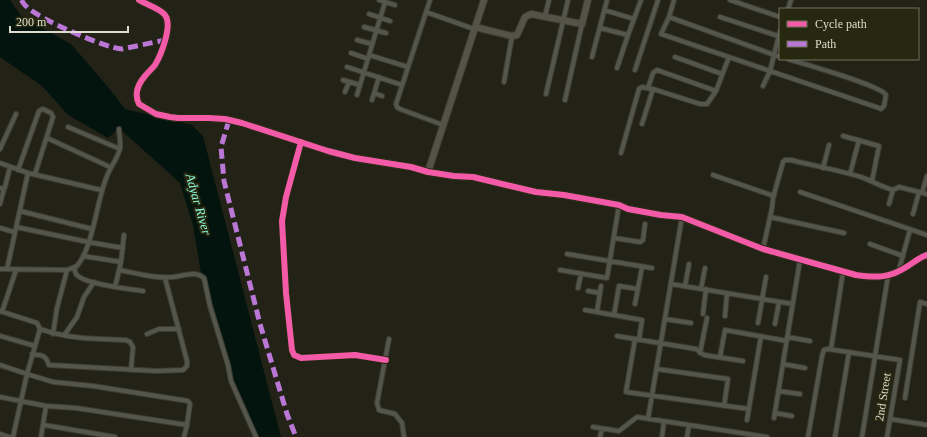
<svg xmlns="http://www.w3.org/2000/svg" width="927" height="437" viewBox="0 0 927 437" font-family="'Times New Roman',serif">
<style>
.water{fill:#03140f}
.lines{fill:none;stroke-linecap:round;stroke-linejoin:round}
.street-casing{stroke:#3d3d34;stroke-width:6}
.secondary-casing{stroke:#3d3d34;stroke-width:8}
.street{stroke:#55564b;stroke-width:4}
.secondary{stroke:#555347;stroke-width:6}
.quiet{stroke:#ba77d6;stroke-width:5;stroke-dasharray:10 5;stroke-linecap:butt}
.cycleway-casing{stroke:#272810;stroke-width:8}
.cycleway{stroke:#f35aa7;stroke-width:6}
.labels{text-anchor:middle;stroke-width:4;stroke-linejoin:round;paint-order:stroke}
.street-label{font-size:12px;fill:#dcddce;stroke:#272810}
.water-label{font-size:13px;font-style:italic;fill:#8dfcdf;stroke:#272810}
</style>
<rect width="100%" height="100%" fill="#222216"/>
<path class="water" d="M0,0H10L21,16L71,44L108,87L125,109L192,125L203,136L281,437H256L227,368L201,273L193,225L180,183L119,128L108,138L68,115L42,86L0,57Z"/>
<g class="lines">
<g class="street-casing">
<path id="street" d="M379,0L395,5
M430,0L396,104L397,107L400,109L443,125
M674,0L669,17L661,34L770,71L780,31
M730,0L780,17
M788,9L791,0
M604,10L634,19
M426,12L474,29
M369,14L390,21
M545,16L549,0
M669,17L780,57
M720,17L778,36
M364,27L386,33
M600,28L628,35L617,68
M628,35L641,0
M357,40L372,44
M351,53L368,59
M369,55L408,67
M592,57L607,0
M675,57L722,74
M347,67L402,85
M635,70L658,0
M343,80L360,85
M504,82L512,36
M763,86L770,71L879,108L881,109L884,106L886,95C880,85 803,64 788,59
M648,88L653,73L657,70L716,91
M345,92L349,82
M374,93L382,96
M546,94L568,0
M357,95L385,2
M372,100L379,77
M565,100L582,24
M642,124L653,89L700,104H707L716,91L729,57
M68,127L120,149
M843,136L879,146L872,181
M47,138L110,167
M301,142L286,197L282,221L286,293L292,350L294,355L301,358L355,355L386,360
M0,149L16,114
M621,153L639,89L642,87L651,89
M0,163L28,173L101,190
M823,168L829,145
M18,170L39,111L43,109L51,113L53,117L35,174
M850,174L859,140
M713,175L774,196
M0,188L4,189L5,187L10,167
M800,192L927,235
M922,193L927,176
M0,204L4,189
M889,204L893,190L899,187L927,194
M20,211L92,229
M913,214L919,192
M770,217L844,233
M16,227L88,242L123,248
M0,228L14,232
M614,238L640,242L643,240L645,224
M870,244L903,256
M763,249L772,208L773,198L783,162L785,160H791C815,166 838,170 861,177C872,181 882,187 893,190
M567,254L652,268
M83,256L121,262
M74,268C75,270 75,272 76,274C82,284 130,289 143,291
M0,269L67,270L77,266C94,245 96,202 107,176C110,168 119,156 120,148C121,142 119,135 119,129
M7,269L28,173
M119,270C136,273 155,279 173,277C184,276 195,270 204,278L210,306L228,365L231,381L256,437
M560,270L607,278L619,205
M898,273L910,230
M671,284L793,304
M685,286L689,264
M115,287L121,262L124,235
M578,288L581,274
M701,289L705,268
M588,291L600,293
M635,304L642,267
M585,310L642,320L639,340
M0,311L37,323L40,329L27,374L13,437
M2,312L16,270
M597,312L601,286
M703,314L706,289
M614,315L619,286L638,289
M725,316L727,293
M665,319L691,323
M758,323L766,277
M775,324L779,302
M40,329C68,339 97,339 126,340L130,342L133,347L131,370
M53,334L57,308L67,270
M65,334L77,317L84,297L94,282
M147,334L159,329H179
M0,336L35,346
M617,336L696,349L704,355L743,361
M787,337L810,341
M389,339L377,403L379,410L395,414L402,423L404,437
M635,339L626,392L749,409
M831,349L843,272
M700,353L707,318
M32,354C43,356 45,354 49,365L157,371L183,370L187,366V361L165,278
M720,357L725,330L787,341
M783,364L805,368
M0,365L27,374L53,382L93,386L188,401L190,404L187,425L184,437
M657,369L728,379L724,406
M778,391L800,394
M0,397L46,406L76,408L187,425
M905,398L920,302L927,304
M775,413L792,416
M774,418L800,260
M648,419L682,217
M890,419L927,425
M747,420L761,336
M44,425L115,437
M593,427L619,431L637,417L767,437
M0,434L9,437
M41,437L46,406
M600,437L602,429
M662,437L664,421
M687,437L689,425
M808,437L822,356L824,350L828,349L900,360L887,437
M835,437L849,352
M862,437L888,276"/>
</g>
<g class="secondary-casing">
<path id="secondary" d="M139,0C147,5 160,8 165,15C173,25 161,55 155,65C152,69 148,72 145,76C138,84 134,94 139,104L156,114L170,117L178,118H209L225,119L242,123L328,151L355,158L411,167L428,172L454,176L473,177L536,192L564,195L619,205L628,209L661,215L682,217L763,249L856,275C877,278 890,278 908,266C914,262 920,257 927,255
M475,27L512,36L517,35L525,17L531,14L582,24L588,0
M428,172L484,0"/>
</g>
<use href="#street" class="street"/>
<use href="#secondary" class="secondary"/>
<path class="quiet" d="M21,0C23,2 24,5 27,7C39,19 105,48 122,49L165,40
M229,120L221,147L224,181L260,324L287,414L296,437"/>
<g class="cycleway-casing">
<path id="cycleway" d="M139,0C147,5 160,8 165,15C173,25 161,55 155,65C152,69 148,72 145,76C138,84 134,94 139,104L156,114L170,117L178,118H209L225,119L242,123L328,151L355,158L411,167L428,172L454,176L473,177L536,192L564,195L619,205L628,209L661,215L682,217L763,249L856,275C877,278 890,278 908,266C914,262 920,257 927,255
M301,142L286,197L282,221L286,293L292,350L294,355L301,358L355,355L386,360"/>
</g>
<use href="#cycleway" class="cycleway"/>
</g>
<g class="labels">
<g class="street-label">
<text transform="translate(883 397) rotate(-81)" y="4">2nd Street</text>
</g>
<g class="water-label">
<text transform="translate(199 204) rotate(74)" y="5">Adyar River</text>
</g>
</g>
<rect x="779" y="8" width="140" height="52" fill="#272810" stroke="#6f705c"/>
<rect x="787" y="21" width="20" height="6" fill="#f35aa7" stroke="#6f705c"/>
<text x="815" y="28" font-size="12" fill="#dcddce">Cycle path</text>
<rect x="787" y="41" width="20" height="6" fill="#ba77d6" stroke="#6f705c"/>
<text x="815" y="48" font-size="12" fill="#dcddce">Path</text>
<path d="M10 26v6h118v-6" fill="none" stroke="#dcddce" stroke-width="2"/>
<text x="16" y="26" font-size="12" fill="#dcddce" stroke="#272810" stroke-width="3" paint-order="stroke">200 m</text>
</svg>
